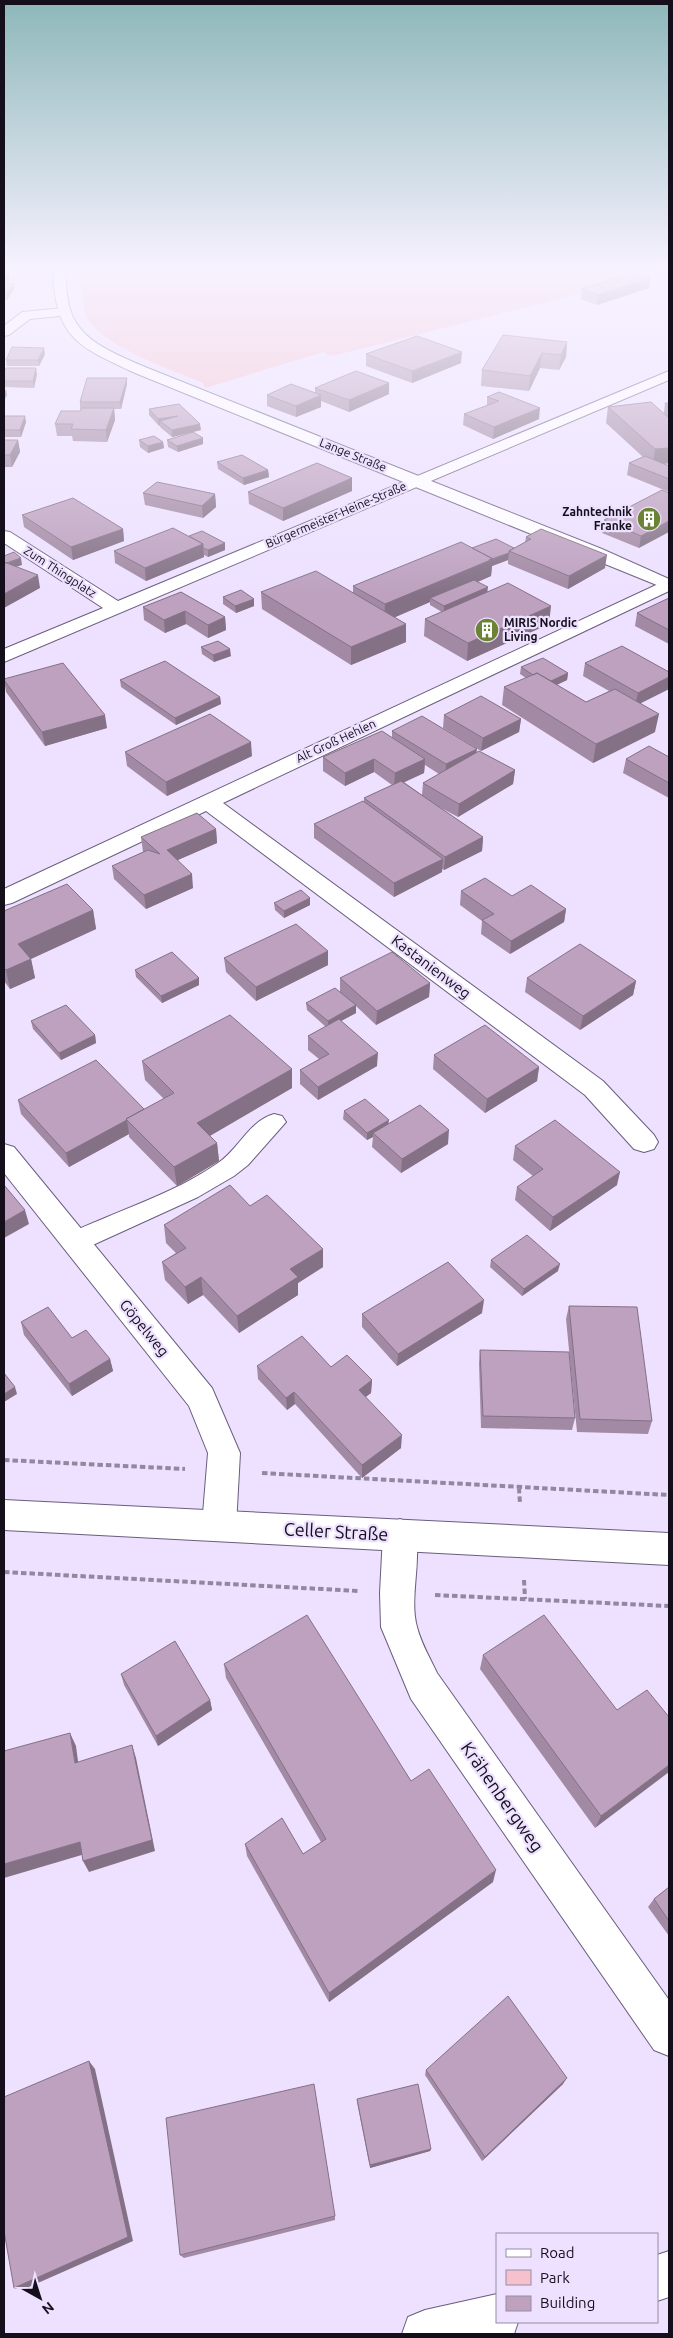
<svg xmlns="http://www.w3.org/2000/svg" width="673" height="2338" viewBox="0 0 673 2338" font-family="Ubuntu,sans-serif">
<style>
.green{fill:#f6c0cc}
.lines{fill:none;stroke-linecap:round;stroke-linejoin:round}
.lane-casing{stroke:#6a5d7d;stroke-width:2}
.street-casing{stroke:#6a5d7d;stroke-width:2}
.secondary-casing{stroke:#6a5d7d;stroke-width:2}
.primary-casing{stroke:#6a5d7d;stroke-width:2}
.path{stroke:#91889f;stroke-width:4;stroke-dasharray:5.5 3;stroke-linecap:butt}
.lane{fill:#fff;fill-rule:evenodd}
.street{fill:#fff;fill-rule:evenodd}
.secondary{fill:#fff;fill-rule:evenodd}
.primary{fill:#fff;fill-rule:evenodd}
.wall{fill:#a38aa4;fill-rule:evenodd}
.shaded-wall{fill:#847186}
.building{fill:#bda1bf;stroke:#847186}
.labels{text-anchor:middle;stroke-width:4.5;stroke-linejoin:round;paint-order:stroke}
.far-street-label{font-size:12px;fill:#140f1b;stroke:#ede1ff}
.far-poi-label{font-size:12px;font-weight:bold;fill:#140f1b;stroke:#ede1ff;text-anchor:end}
.street-label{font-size:15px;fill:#140f1b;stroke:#ede1ff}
.near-street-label{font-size:18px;fill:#140f1b;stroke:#ede1ff}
</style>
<rect width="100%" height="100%" fill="#ede1ff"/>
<path class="green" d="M81,269H228L232,278L257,269H593L638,279L332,356L323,352L205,388L203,383C171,369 105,348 87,318C82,310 82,280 81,269Z"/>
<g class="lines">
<g class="lane-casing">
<path id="lane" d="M274,1114L282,1116L286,1122L248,1165L234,1176L198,1197L84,1249L75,1252L66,1249L63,1242L66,1235C116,1211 172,1195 218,1163C239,1149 249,1121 274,1114Z"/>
</g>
<g class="street-casing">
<path id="street" d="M64,308L69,309L71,312L69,315L30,319L9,335L4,336V326L22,312Z
M669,371V380L4,662V649L103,608L4,543V531L10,532L118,601Z
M669,579V591L223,803L603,1081L654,1135L658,1142L654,1149L644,1152L634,1149L585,1095L206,811L12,903L4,905V889Z
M4,1144L14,1147L212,1388L240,1453L236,1526L231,1537L219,1541L207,1537L202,1526L208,1453L189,1406L4,1173Z
M400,1519L412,1524C425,1553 408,1595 417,1627C421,1643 430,1658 437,1673L669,2000V2056L654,2050L411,1699L381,1627L380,1593L383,1535L388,1524Z
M669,2251V2297L657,2301V2255Z
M497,2294V2322H518L514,2334H402L408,2317L425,2310Z"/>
</g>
<g class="secondary-casing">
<path id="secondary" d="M53,269H65C66,283 66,299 71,312C81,342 118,355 145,367L602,549L669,579V590L135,373C77,346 55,338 53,269Z"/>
</g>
<g class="primary-casing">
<path id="primary" d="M4,1500L669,1533V1565L4,1530Z"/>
</g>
<path class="path" d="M4,1460L185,1469
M262,1473L669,1495
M519,1488L520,1504
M4,1572L359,1591
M524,1580L525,1599
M435,1595L669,1606"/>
<use href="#lane" class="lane"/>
<use href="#street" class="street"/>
<use href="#secondary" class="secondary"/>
<use href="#primary" class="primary"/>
</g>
<path class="wall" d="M4,273H9L10,279L6,283L14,289L7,300H4Z
M650,278L649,288L597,305L581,299L582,289Z
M669,282V289H667L668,283Z
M567,342L566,357L559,370L540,368L529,391L481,386L482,370Z
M45,354L39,366H7L6,360Z
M366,354L461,363L412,383L366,366Z
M4,372L37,374L34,388L4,387Z
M389,383V394L349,412L321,401V407L296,417L267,406V395L315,393V388Z
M127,384L121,409H114L115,420L107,442L73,441L72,436H57L55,424L80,411L81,409H80V402Z
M499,392L539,419L493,439L463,425L464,414L487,406V397Z
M665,403H669V463L665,464L669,466V492L627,475L629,463L643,457L606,423L608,407L664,413Z
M149,409L201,430L172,437L160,427V425L159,426L149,415Z
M4,416L26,422L21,437H4Z
M4,440H18L20,452L12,467H5L4,470Z
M139,440L163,442L164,448L148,453L140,447Z
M167,440L203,444L178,452L168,447Z
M217,462L268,470L269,477L244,485L218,469Z
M352,478V491L283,521L249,504L248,492Z
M143,493L215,494L216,507L203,518L145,505Z
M669,493L639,548L602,533L604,520Z
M22,515L123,529L124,541L73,560L24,527Z
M189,536L225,543V550L208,557L204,555V557L146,581L115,563L114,551Z
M526,537L605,568L568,589L508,564V560L492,566L491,576L478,582L488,592L549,624L467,661L424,636L425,619L442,612L430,605V602L395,617L406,642L351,665L262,609L261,592L353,593V586L472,548H514L525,542Z
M181,592L225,617L226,630L208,638L186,624L165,633L144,620L143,607Z
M223,597L254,606L236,613L223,604Z
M669,598V644L635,626L637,613Z
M201,647L231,656L214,662L202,654Z
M585,663L669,672V689L641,703L655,732L593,763L502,705L504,687L526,678L520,674L521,667L568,673L567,680L557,685L586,702L609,691L583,676Z
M4,679L107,728L45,746L6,692Z
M120,680L220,697L221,704L176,725L121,687Z
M444,715L521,719L519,732L481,751L443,728Z
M392,731L476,753L515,770L513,784L458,817L439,807L483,837L482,851L444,870L442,869V872L394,897L314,838V824L364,801V798L392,785L374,772L345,786L323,771V757L392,737ZM425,765L439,774L423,783L422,795L404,782L424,773Z
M125,752L252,756L167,796L127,766Z
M669,757V798L623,773L626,759Z
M216,829L217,843L177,860L193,888L146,909L114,879L112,866L143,852L141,837Z
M461,891L512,896L566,909L564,922L510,954L481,934L482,921L460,905Z
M310,898V905L284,918L275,910L274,903Z
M93,910L96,929L31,959L35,978L10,989L4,981V911Z
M224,958L328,965L256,1001L226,972Z
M135,970L199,978V985L162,1003L136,977Z
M340,978L430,983L429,997L376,1025L356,1006V1013L341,1021L377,1066L318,1100L300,1084V1070L319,1059L308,1050V1036L326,1027L307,1010L306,1003L340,992Z
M527,978L636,981L633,995L580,1030L525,992Z
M31,1021L95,1035L96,1043L61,1060L33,1029Z
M434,1055L539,1067L537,1081L485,1113L433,1069Z
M142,1061L292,1088L210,1136L217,1143L219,1161L177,1186L129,1137V1134L69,1167L21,1114L18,1100L144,1109L164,1099L145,1080Z
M344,1111L388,1124L448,1144L401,1173L372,1147L373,1137L367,1140L343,1119Z
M515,1146L617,1185L550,1231L515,1200L517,1187L533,1176L513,1160Z
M250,1206L323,1267L298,1283V1295L239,1333L203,1295L188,1304L165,1280L162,1262L176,1253L166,1243L164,1225Z
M491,1260L558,1271L522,1296L490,1267Z
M569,1306L652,1421L648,1434L577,1432L566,1319Z
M482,1313L397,1366L362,1327V1314Z
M21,1322L72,1338L110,1359L113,1371L72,1396L24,1335Z
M480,1350L575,1418L572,1430L481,1428L479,1363Z
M257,1366L331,1367L372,1380L371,1393L365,1397L401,1448L362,1478L295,1404L287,1410L258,1379Z
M483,1655L617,1710L669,1717L595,1828L480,1669Z
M224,1664L411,1781L493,1882L329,2002L247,1856L245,1844L303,1854L321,1842L226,1678Z
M121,1674L210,1700L212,1710L158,1746L124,1685Z
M669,1887V1936L648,1907L654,1899Z
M426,2070L563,2084L482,2161L425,2075Z
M357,2099L431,2149L430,2151L370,2168L357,2102Z
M335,2216V2220L184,2258L180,2255Z"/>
<path class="shaded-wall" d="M9,273L10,279L6,284L5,279Z
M650,278L649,288L597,305L598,295Z
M14,284V289L7,300L6,294Z
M567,342L566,357L559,370L561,355Z
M44,348L45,354L39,366L38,360Z
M462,352L461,363L412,383V371Z
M542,353L540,368L529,391L530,376Z
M36,368L37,374L34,388L33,381Z
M127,378V384L121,409L120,402Z
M389,383V394L349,412V400Z
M6,389L7,395L4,401V394Z
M321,395V407L296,417V406Z
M114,408L115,420L107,442L106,430Z
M540,408L539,419L493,439L494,427Z
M25,416L26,422L21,437L20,430Z
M178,416L160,421V425L159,426L158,419Z
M200,424L201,430L172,437V430Z
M203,438V444L178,452L177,446Z
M18,440L20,452L12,467L10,455Z
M163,442L164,448L148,453V446Z
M669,448V463L653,465L655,449Z
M268,470L269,477L244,485L243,478Z
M352,478V491L283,521V508Z
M215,494L216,507L203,518L202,506Z
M669,521V532L639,548L641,536Z
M123,529L124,541L73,560L71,547Z
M225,543V550L208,557V550Z
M203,544L204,557L146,581L145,568Z
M509,553L508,560L492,566L491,576L434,600L430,598V602L384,622L385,604Z
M607,555L605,568L568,589L569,576Z
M21,558L22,565L4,571V564Z
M38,575L40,588L4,608V594Z
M488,587L487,594L444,613V606Z
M254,599V606L236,613L235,606Z
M551,606L549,624L467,661L468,643Z
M185,611L186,624L165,633L164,620Z
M225,617L226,630L208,638V625Z
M406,624V642L351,665V647Z
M230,649L231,656L214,662L213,655Z
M568,673L567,680L545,690L546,683Z
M669,677V689L635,706L638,693Z
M220,697L221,704L176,725L175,718Z
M659,714L655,732L593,763L596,744Z
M105,715L107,728L45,746L42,732Z
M521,719L519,732L481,751L483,738Z
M251,742L252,756L167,796L166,782Z
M477,749L475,762L445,778L446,764Z
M374,759V772L345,786V773Z
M425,759L424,773L394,787L395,773Z
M515,770L513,784L458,817L459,804Z
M216,829L217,843L169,864L167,850Z
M483,837L482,851L444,870L445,857Z
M443,859L442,872L394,897V883Z
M192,874L193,888L146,909L144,895Z
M310,898V905L284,918V911Z
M566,909L564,922L510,954L511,941Z
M93,910L96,929L22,963L18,944Z
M328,951V965L256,1001V987Z
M31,959L35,978L10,989L6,970Z
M199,978V985L162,1003L161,996Z
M636,981L633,995L580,1030L583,1016Z
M430,983L429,997L376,1025L377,1011Z
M356,1005V1013L328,1028V1021Z
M95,1035L96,1043L61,1060L59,1053Z
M378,1053L377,1066L318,1100V1087Z
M539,1067L537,1081L485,1113L487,1099Z
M292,1069V1088L199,1142L197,1123Z
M127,1120L129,1134L69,1167L66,1153Z
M389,1120L388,1127L373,1133V1137L367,1140V1133Z
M449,1130L448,1144L401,1173L402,1159Z
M217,1143L219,1161L177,1186L174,1167Z
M620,1172L617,1185L550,1231L553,1217Z
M25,1210L29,1224L4,1238V1222Z
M323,1249V1267L298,1283V1295L239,1333L237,1316L290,1269Z
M560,1264L558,1271L522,1296L524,1289Z
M201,1277L203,1295L188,1304L185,1287Z
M484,1300L482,1313L397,1366L398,1354Z
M110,1359L113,1371L72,1396L69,1384Z
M372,1380L371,1393L358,1403L359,1390Z
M15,1387L17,1394L4,1402V1394Z
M294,1392L295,1404L287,1410L286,1398Z
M402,1435L401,1448L362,1478V1465Z
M210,1700L212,1710L158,1746L156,1736Z
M70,1733L76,1746L80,1776L75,1763Z
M132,1745L136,1758L155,1851L89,1872L83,1861Z
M669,1765V1772L595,1828L601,1816Z
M80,1842L85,1854L4,1878V1864Z
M496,1870L493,1882L329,2002V1993Z
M89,2061L95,2069L133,2241L22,2290L14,2288Z
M567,2078L563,2084L482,2161L485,2157Z
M431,2149L430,2151L370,2168V2165Z"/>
<path class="building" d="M634,272L650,278L598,295L582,289Z
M4,273H9L5,279H4Z
M4,283L14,284L6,294H4Z
M503,335L567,342L561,355L542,353L530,376L482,370Z
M417,336L462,352L412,371L366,354Z
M12,347L44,348L38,360H6Z
M6,368H36L33,381H4V372Z
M356,371L389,383L349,400L315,388Z
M87,378H127L120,402H80Z
M291,384L321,395L296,406L267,395Z
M499,392L540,408L494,427L464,414L499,401L487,397Z
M651,402L669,418V448L655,449L608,407Z
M665,403H669V409Z
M179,404L200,424L172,430L160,421L178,416L158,419L149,409Z
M82,408H114L106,430L71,429L73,424H55L61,411H80Z
M4,416H25L20,430H4Z
M193,432L203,438L177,446L167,440Z
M154,436L163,442L148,446L139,440Z
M4,440H18L10,455H4Z
M242,455L268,470L243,478L217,462Z
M645,456L669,466V479L629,463Z
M317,463L352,478L283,508L248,492Z
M157,482L215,494L202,506L143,493Z
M662,490L669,493V521L641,536L604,520Z
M73,498L123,529L71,547L22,515Z
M173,528L203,544L145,568L114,551Z
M541,529L607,555L569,576L509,551L531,539L526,537Z
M202,531L225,543L208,550L203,548V544L189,536Z
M496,539L514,548L509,551V553L489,560L493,559L472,548Z
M461,542L493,559L385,604L353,586Z
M14,552L21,558L6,563L4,562V556Z
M4,562L38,575L4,594Z
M316,571L406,624L351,647L261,592Z
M474,580L488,587L444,606L430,598Z
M508,583L551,606L468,643L425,619Z
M241,590L254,599L235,606L223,597Z
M181,592L225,617L208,625L185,611L164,620L143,607Z
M669,598V630L637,613Z
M218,641L230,649L213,655L201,647Z
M622,646L669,672V677L638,693L585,663Z
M543,658L568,673L551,681L537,673L533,675L521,667Z
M165,661L220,697L175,718L120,680Z
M63,663L105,715L42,732L4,680V679Z
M537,673L586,702L615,689L659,714L596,744L504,687Z
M481,696L521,719L483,738L444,715Z
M210,714L251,742L166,782L125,752Z
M422,716L477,749L446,764L392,731Z
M382,731L425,759L395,773L374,759L345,773L323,757Z
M649,746L669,757V783L626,759Z
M479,751L515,770L459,804L423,783Z
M401,781L483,837L445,857L364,798Z
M363,801L443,859L394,883L314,824Z
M197,813L216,829L167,850L192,874L144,895L112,866L148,850L160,854L141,837Z
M485,878L512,896L531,885L566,909L511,941L482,920L494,914L461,891Z
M67,884L93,910L18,944L31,959L6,970L4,968V911Z
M301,890L310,898L284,911L274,903Z
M296,924L328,951L256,987L224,958Z
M580,944L636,981L583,1016L527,978Z
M172,952L199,978L161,996L135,970Z
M392,952L430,983L377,1011L340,978Z
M335,988L356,1005L328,1021L306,1003Z
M66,1005L95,1035L59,1053L31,1021Z
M230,1015L292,1069L197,1123L217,1143L174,1167L126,1119L174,1093L142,1061Z
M339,1019L378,1053L318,1087L300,1070L329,1054L308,1036Z
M485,1025L539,1067L487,1099L434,1055Z
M96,1060L144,1109L126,1119L127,1120L66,1153L18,1100Z
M365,1099L389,1120L367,1133L344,1111Z
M420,1105L449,1130L402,1159L373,1133Z
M555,1120L620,1172L553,1217L517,1187L543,1169L515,1146Z
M4,1185L25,1210L4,1222Z
M230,1185L250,1206L267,1195L323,1249L290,1269L298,1277L237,1316L201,1277L185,1287L162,1262L186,1248L164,1225Z
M527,1235L560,1264L524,1289L491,1260Z
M448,1262L484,1300L398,1354L362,1314Z
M569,1306L637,1307L652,1421L580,1419Z
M48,1307L72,1338L86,1330L110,1359L69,1384L21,1322Z
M302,1336L331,1367L347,1355L372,1380L359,1390L402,1435L362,1465L294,1392L286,1398L257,1366Z
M480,1350L569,1352L575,1418L483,1416Z
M4,1373L15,1387L4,1394Z
M307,1615L411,1781L429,1769L496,1870L329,1993L245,1844L282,1818L303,1854L326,1839L224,1664Z
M544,1615L617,1710L647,1690L669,1717V1765L601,1816L483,1655Z
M175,1641L210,1700L156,1736L121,1674Z
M70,1733L75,1763L132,1745L152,1840L83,1861L80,1842L4,1864V1751Z
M669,1887V1921L654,1899Z
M508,1996L567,2078L485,2157L426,2070Z
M89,2061L128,2237L14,2288L4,2231V2097Z
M314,2084L335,2216L180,2255L166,2118Z
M418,2084L431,2149L370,2165L357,2099Z"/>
<linearGradient id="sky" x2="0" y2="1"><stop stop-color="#8db7ba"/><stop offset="0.45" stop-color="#f7f2ff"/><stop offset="1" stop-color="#f7f2ff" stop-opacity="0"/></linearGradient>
<rect width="673" height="596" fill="url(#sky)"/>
<defs>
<g id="building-disc" transform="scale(1.25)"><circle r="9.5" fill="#6c8234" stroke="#ede1ff"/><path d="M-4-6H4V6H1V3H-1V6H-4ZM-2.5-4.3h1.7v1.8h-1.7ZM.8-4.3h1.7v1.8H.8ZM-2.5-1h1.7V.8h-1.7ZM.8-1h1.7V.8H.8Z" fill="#fff"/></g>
</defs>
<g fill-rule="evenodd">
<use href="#building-disc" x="649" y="519"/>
<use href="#building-disc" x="487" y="630"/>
</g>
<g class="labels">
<g class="far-street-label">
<text transform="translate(353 455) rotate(22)" y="4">Lange Straße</text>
<text transform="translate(336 515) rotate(-23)" y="4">Bürgermeister-Heine-Straße</text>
<text transform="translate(60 572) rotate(33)" y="4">Zum Thingplatz</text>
<text transform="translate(336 741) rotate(-25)" y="4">Alt Groß Hehlen</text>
</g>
<g class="far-poi-label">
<text x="632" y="516">Zahntechnik<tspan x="632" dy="14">Franke</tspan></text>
<text x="504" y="627" text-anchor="start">MIRIS Nordic<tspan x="504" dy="14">Living</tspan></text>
</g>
<g class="street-label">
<text transform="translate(431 967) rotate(37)" y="5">Kastanienweg</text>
<text transform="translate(144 1328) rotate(51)" y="5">Göpelweg</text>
</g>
<g class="near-street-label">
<text transform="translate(336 1532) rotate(3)" y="6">Celler Straße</text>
<text transform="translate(502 1797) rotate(55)" y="6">Krähenbergweg</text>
</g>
</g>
<rect width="673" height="2338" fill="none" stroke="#140f1b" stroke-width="10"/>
<rect x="496" y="2233" width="162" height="90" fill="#ede1ff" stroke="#968da4"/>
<rect x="506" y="2249" width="25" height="8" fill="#ffffff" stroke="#968da4"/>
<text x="540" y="2258" font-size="15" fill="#140f1b">Road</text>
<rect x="506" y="2270" width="25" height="15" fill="#f6c0cc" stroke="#968da4"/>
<text x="540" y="2283" font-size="15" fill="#140f1b">Park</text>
<rect x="506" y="2296" width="25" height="15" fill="#bda1bf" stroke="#968da4"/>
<text x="540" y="2308" font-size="15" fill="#140f1b">Building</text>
<g transform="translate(40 2298) rotate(141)" stroke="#ede1ff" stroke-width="4" paint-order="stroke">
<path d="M0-4L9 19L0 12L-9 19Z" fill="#140f1b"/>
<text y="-8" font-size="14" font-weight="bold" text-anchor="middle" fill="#140f1b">N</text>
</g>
</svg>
